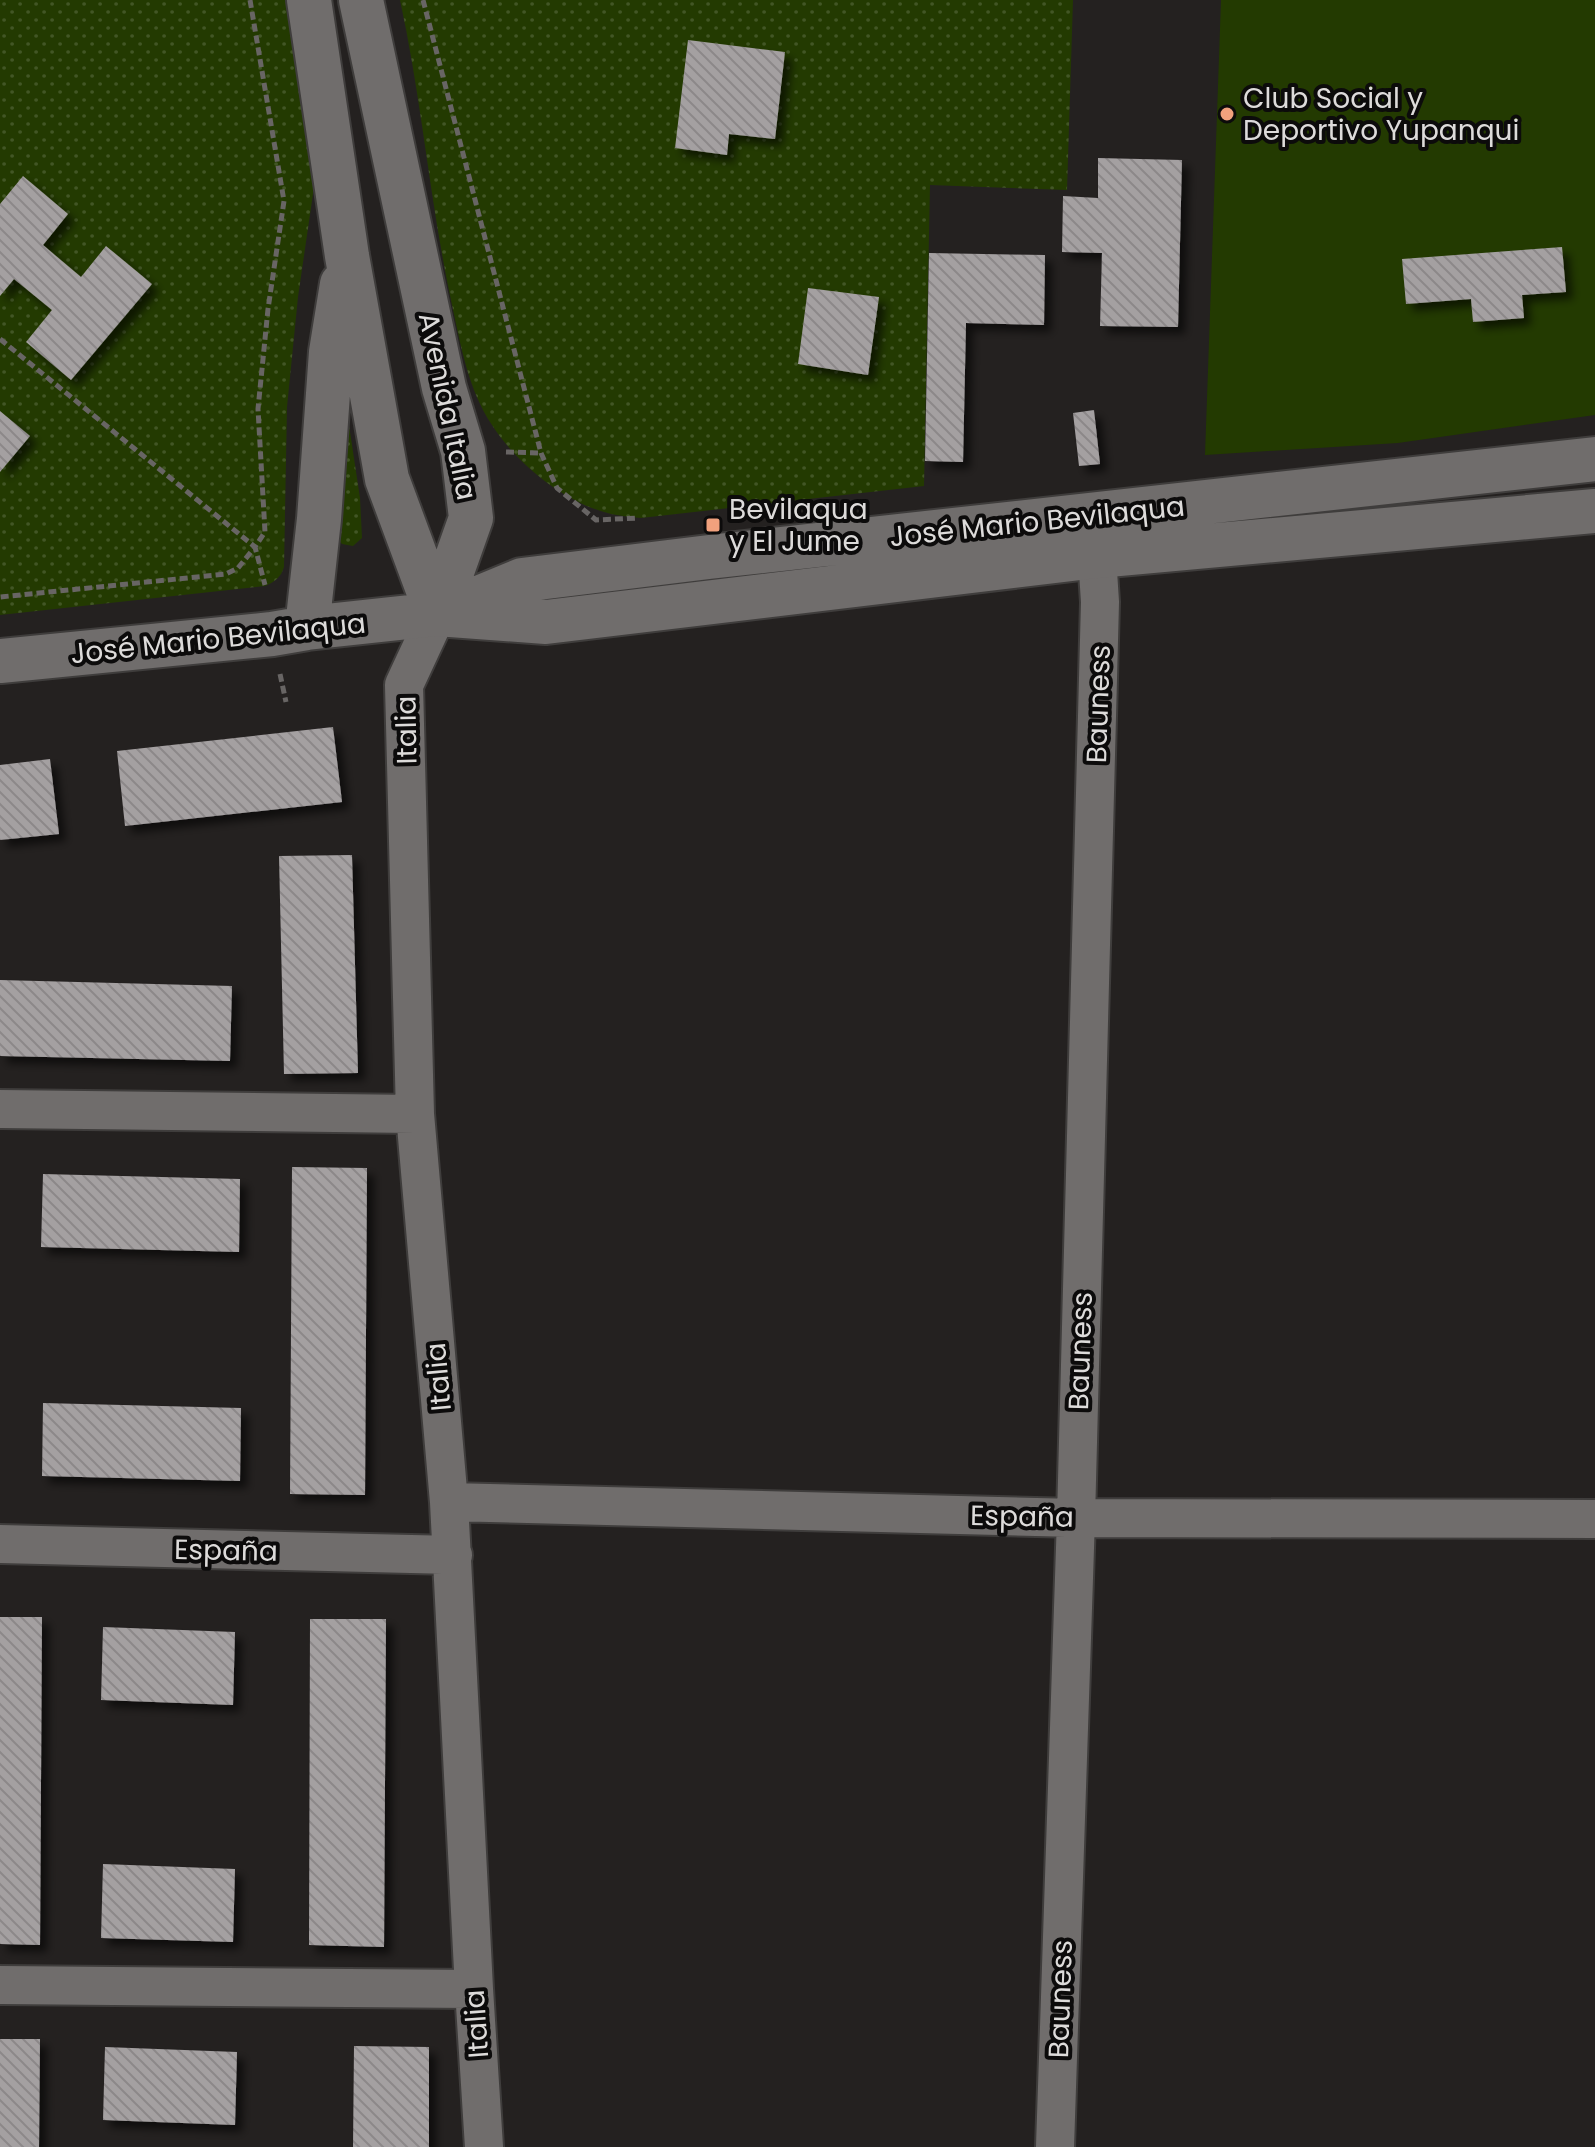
<svg xmlns="http://www.w3.org/2000/svg" width="1595" height="2147" viewBox="0 0 1595 2147" font-family="Poppins,sans-serif">
<style>
.grass{fill:url(#grass-dots)}
.pitch{fill:#233a01}
.building{fill:url(#building-back-hatch);filter:url(#shadow)}
.lines{fill:none;stroke-linecap:round;stroke-linejoin:round}
.street-casing{stroke:#3f3d3c;stroke-width:42}
.secondary-casing{stroke:#3f3d3c;stroke-width:48}
.path{stroke:#686564;stroke-width:5;stroke-dasharray:8 4;stroke-linecap:butt}
.street{stroke:#706d6c;stroke-width:38}
.secondary{stroke:#706d6c;stroke-width:44}
.poi-dot{fill:#f1a17d;stroke:#0c0b0b;stroke-width:3}
.labels{text-anchor:middle;stroke-width:8;stroke-linejoin:round;paint-order:stroke}
.poi-label{font-size:28px;fill:#dddbda;stroke:#0c0b0b;text-anchor:start}
.street-label{font-size:28px;fill:#dddbda;stroke:#0c0b0b}
</style>
<defs>
<pattern id="grass-dots" width="8" height="8" patternUnits="userSpaceOnUse" patternTransform="scale(2)"><rect width="8" height="8" fill="#233a01"/><path d="M2 2h.1M6 6h.1" fill="none" stroke="#425625" stroke-width="1.8" stroke-linecap="round"/></pattern>
<pattern id="building-back-hatch" width="6" height="6" patternUnits="userSpaceOnUse" patternTransform="scale(2)"><rect width="6" height="6" fill="#a4a0a1"/><path d="M-1 5l2 2M0 0l6 6M5-1l2 2" fill="none" stroke="#8c8889"/></pattern>
<filter id="shadow"><feDropShadow dx="7" dy="7" stdDeviation="4" flood-color="#0009"/></filter>
</defs>
<rect width="100%" height="100%" fill="#242120"/>
<path class="grass" d="M0,0H287L314,187L298,297L287,407L284,567C281,577 275,582 265,586L0,615Z
M400,0H1073L1067,190L930,185L924,486L641,518C631,517 621,516 611,514C565,503 517,464 492,425C468,389 461,346 452,305C430,204 422,101 400,0Z
M345,399L360,498L362,538L353,546L342,544L335,536Z"/>
<path class="pitch" d="M1221,0H1595V415L1398,443L1205,455Z"/>
<path class="building" d="M688,40L785,52L775,139L729,134L727,155L675,148Z
M1098,158L1182,160L1178,327L1100,326L1102,253L1062,252L1063,196L1098,198Z
M23,176L68,214L43,245L81,277L106,246L152,284L71,380L26,342L52,310L14,279L0,296V204Z
M1562,247L1566,292L1522,295L1524,318L1473,322L1471,299L1406,304L1402,259Z
M929,253L1045,255L1044,325L966,323L963,462L925,461Z
M808,288L879,297L868,375L798,364Z
M1094,410L1100,464L1079,466L1073,413Z
M0,411L30,436L0,472Z
M333,727L342,802L125,826L117,751Z
M50,759L59,834L0,840V765Z
M352,855L358,1073L284,1074L279,856Z
M0,980L232,986L230,1061L0,1056Z
M292,1167L367,1168L365,1495L290,1494Z
M43,1174L240,1179L239,1252L41,1247Z
M43,1403L241,1408L240,1481L42,1476Z
M0,1617H42L40,1945L0,1944Z
M310,1619H386L384,1947L309,1945Z
M103,1627L235,1632L233,1705L101,1700Z
M103,1864L235,1869L233,1942L101,1938Z
M0,2039H40L39,2147H0Z
M354,2046L429,2047V2147H353Z
M105,2047L237,2052L235,2125L103,2120Z"/>
<g class="lines">
<g class="street-casing">
<path id="street" d="M437,614L404,685L415,1114L449,1502L474,1989L484,2147
M0,1109L415,1114
M449,1502L1076,1518L1595,1519
M0,1544L453,1555
M0,1985L474,1989
M1055,2147L1076,1518L1100,602L1097,556"/>
</g>
<g class="secondary-casing">
<path id="secondary" d="M309,0L347,256L387,479L437,614
M361,0L444,388L463,451L471,518L437,614
M447,611L522,580L709,557L1595,459
M307,628L319,519L331,352L342,284
M0,661L272,634L307,628L437,614L546,622L1097,556L1595,511"/>
</g>
<path class="path" d="M250,0L284,201L268,309L258,409L265,532L255,547L265,585
M423,0L541,453L557,488L596,520L638,518
M0,339L255,547L238,568L226,574L0,597
M506,452L541,453
M280,674L286,702"/>
<use href="#street" class="street"/>
<use href="#secondary" class="secondary"/>
</g>
<g class="poi-dot">
<circle cx="1227" cy="114" r="8"/>
<rect x="705" y="517" width="16" height="16" rx="4"/>
</g>
<g class="labels">
<g class="poi-label">
<text x="1243" y="108">Club Social y<tspan x="1243" dy="32">Deportivo Yupanqui</tspan></text>
<text x="729" y="519">Bevilaqua<tspan x="729" dy="32">y El Jume</tspan></text>
</g>
<g class="street-label">
<text transform="translate(448 406) rotate(78)" y="10">Avenida Italia</text>
<text transform="translate(1037 521) rotate(-6)" y="10">José Mario Bevilaqua</text>
<text transform="translate(218 638) rotate(-6)" y="10">José Mario Bevilaqua</text>
<text transform="translate(1098 704) rotate(-88)" y="10">Bauness</text>
<text transform="translate(406 730) rotate(-91)" y="10">Italia</text>
<text transform="translate(1080 1351) rotate(-88)" y="10">Bauness</text>
<text transform="translate(438 1377) rotate(-95)" y="10">Italia</text>
<text transform="translate(1022 1516) rotate(1)" y="10">España</text>
<text transform="translate(226 1550) rotate(1)" y="10">España</text>
<text transform="translate(1060 1999) rotate(-88)" y="10">Bauness</text>
<text transform="translate(476 2024) rotate(-94)" y="10">Italia</text>
</g>
</g>
</svg>
